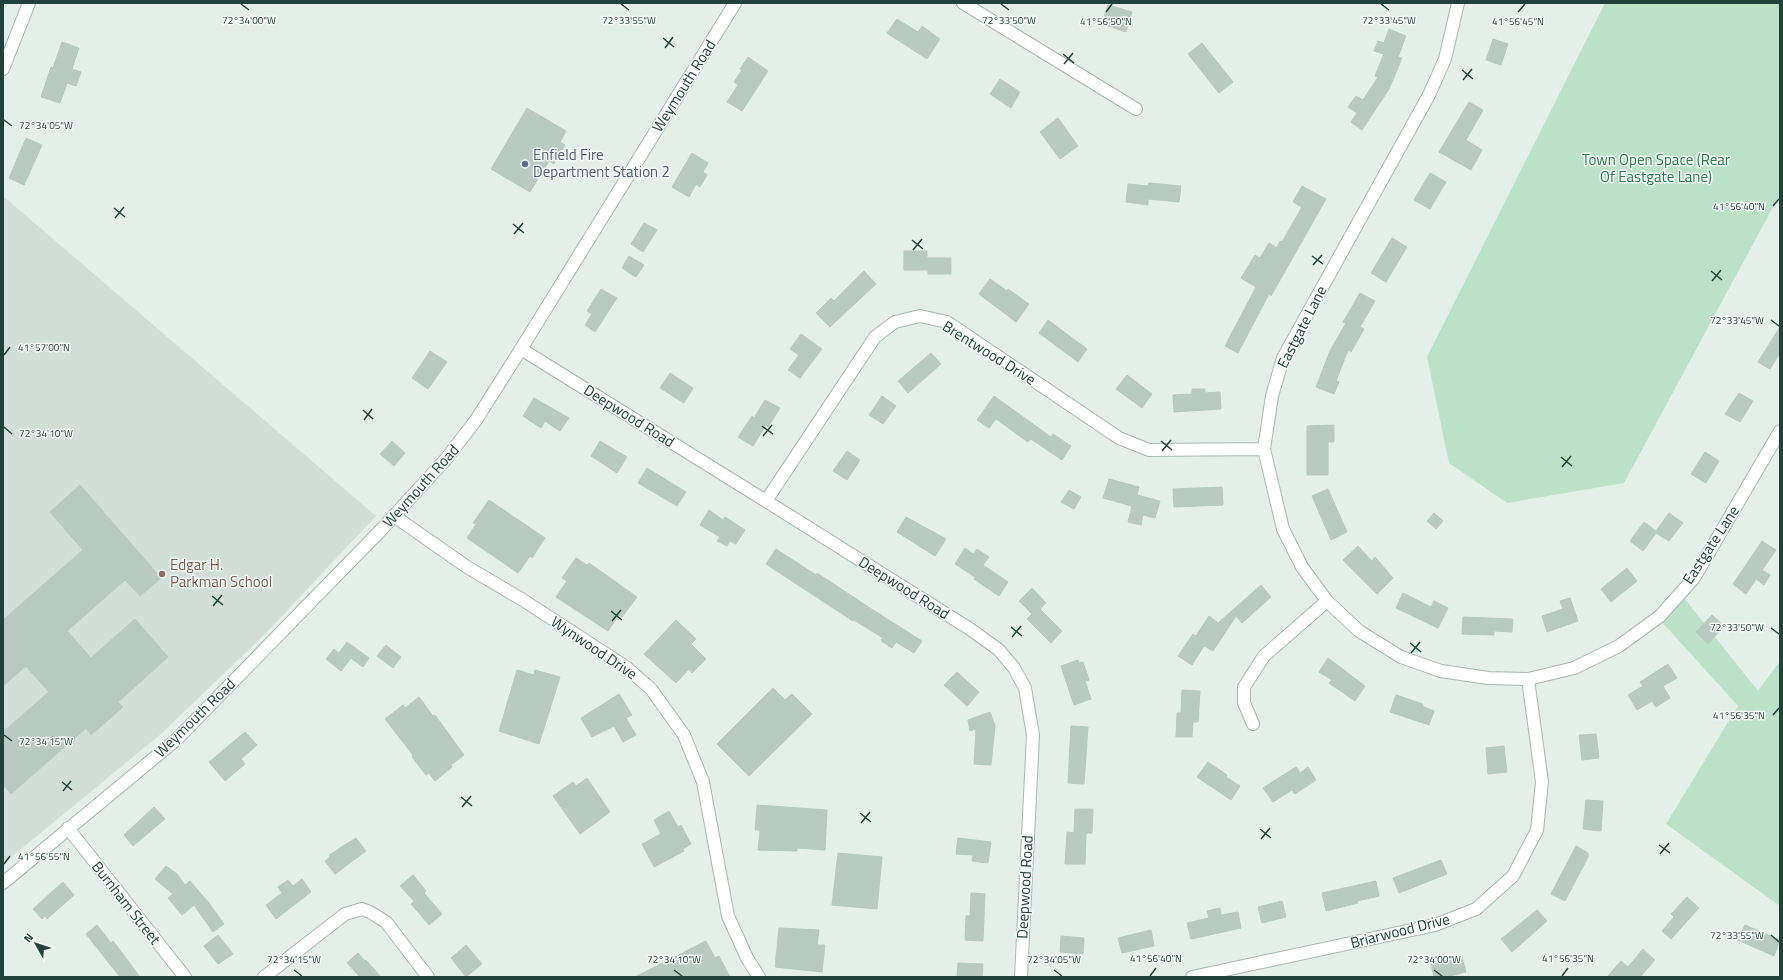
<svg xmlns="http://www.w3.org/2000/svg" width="1783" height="980" viewBox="0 0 1783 980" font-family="'Titillium Web',sans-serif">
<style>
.built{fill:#d2dfd9}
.green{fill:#bbe1c6}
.building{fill:#b9cac3;stroke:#b5c9c1}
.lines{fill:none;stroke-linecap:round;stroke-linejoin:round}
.minor-casing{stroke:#a6b8b2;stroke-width:14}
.tertiary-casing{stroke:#a6b8b2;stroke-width:14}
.minor{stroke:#fff;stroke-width:12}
.tertiary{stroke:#fff;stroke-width:12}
.ticks{fill:none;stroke:#21423a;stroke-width:1.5}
.service-dot{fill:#5c6f8a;stroke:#f5faf8;stroke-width:1.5}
.education-dot{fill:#8d6e63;stroke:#f5faf8;stroke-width:1.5}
.labels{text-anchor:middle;stroke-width:3;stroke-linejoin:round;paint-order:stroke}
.street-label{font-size:15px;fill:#21423a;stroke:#f5faf8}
.service-label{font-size:15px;fill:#4e5e75;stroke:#f5faf8;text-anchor:start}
.park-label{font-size:15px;fill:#277d4a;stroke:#f5faf8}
.education-label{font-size:15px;fill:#785e54;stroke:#f5faf8;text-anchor:start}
.ticks-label{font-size:10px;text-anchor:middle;fill:#21423a;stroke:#f5faf8;stroke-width:3;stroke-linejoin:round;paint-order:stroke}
</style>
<rect width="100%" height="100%" fill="#e4efea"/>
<path class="built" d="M3,196L376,516L267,632L161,734L3,864Z"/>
<path class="green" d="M1605,3H1780V194L1624,483L1507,503L1449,463L1427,357Z
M1676,588L1758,691L1780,661V906L1666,824L1738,706L1653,612L1662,605Z"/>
<path class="building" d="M1108,5L1132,12L1126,32L1102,24Z
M897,19L918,32L922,26L940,39L927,59L887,33Z
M1389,29L1406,36L1398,57L1402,58L1389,89L1362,130L1351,122L1357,113L1348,107L1356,96L1363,100L1378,77L1375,76L1384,54L1374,51L1378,41L1384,43Z
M1493,39L1508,44L1501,65L1486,60Z
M62,42L79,48L72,69L81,72L76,86L67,83L60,103L41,97L51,67L53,68Z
M1202,43L1233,82L1219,93L1188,54Z
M748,57L768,71L742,111L727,102L738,85L734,82L742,70L740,69Z
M1000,79L1020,92L1011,108L990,94Z
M1469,102L1483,110L1466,140L1482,150L1471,170L1439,152Z
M527,108L566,131L560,142L565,145L554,164L549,161L530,192L491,169Z
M1058,118L1078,146L1060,159L1040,132Z
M26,138L42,145L24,185L9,178Z
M692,153L708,163L703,172L707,175L700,187L696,184L689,197L672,187Z
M1430,173L1446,182L1430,209L1414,200Z
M1149,183L1181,186L1179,202L1148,199V205L1126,202L1128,184L1148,186Z
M1302,186L1326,199L1271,296L1269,294L1238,353L1225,346L1256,287L1241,278L1255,255L1260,258L1269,243L1277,248L1280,241L1282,242L1302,207L1293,202Z
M644,223L657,230L643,252L631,244Z
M1392,238L1407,247L1386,282L1371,273Z
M904,251H927V258H951V274H928V270H904Z
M629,256L644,265L636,277L622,268Z
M864,271L876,284L830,327L816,313L831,298L834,301Z
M990,279L1007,291L1008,289L1029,304L1016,322L979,294Z
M601,289L617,298L595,332L585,325L592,314L587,311Z
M1360,293L1375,301L1360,327L1364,329L1351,352L1348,350L1336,381L1339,382L1334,394L1316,387L1330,351L1346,323L1343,322Z
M1048,320L1087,349L1078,362L1039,333Z
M1780,327V353L1770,369L1758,362Z
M801,334L822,349L800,378L788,370L799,355L790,349Z
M430,351L447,362L428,389L412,378Z
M931,353L941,364L908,393L898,381Z
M670,373L693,388L684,403L660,388Z
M1127,375L1152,394L1142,408L1116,389Z
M1192,389H1205V393L1220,392L1221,409L1174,412L1173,395L1192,394Z
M1739,393L1753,401L1740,422L1725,414Z
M882,396L896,406L883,424L869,415Z
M994,396L1051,437L1053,434L1071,446L1062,460L1031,439L1028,442L996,419L989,428L977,420Z
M534,398L569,418L560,431L545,421L541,428L523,416Z
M765,400L780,408L768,427L766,425L753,446L738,437L752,416L754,418Z
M1334,425V442H1328V475H1307V426Z
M392,441L405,453L394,466L380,454Z
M600,441L627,457L617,473L591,456Z
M847,451L860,460L847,480L833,471Z
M1705,452L1719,461L1706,483L1691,474Z
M647,468L686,492L677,506L638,483Z
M1109,479L1139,487L1137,495L1160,501L1155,518L1143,515L1141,525L1128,522L1132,506L1103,498Z
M80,485L161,578L140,596L125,580L67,631L91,658L135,619L168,657L118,702L123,707L91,735L86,728L11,794L3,784V732L49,692L26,666L3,686V620L83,550L50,512Z
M1222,487L1223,505L1174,507L1173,489Z
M1328,489L1347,532L1331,540L1312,496Z
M1069,490L1081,497L1074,509L1061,502Z
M489,500L545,538L532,558L530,556L518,573L467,538L476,524L473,523Z
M709,510L723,520L725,517L745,530L736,544L730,541L727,546L717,541L720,537L700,525Z
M1434,513L1443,521L1436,529L1427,521Z
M1669,513L1683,523L1669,541L1656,533L1643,551L1630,541L1644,522L1656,531Z
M906,517L946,539L935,556L897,532Z
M1762,541L1776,550L1762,570L1770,575L1764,585L1756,579L1746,594L1733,584Z
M1358,546L1372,561L1375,557L1393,578L1377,594L1343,560Z
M965,548L973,554L977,549L989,557L983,565L1008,582L999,596L974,579L975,577L955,564Z
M776,549L816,575L817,573L873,610L922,641L914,653L896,642L892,648L881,641L883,638L854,620L853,621L766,564Z
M576,558L587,565L589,563L637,597L622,617L619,615L608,631L556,597L567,581L562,578Z
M1627,568L1637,581L1611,602L1601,589Z
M1261,585L1271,597L1242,623L1236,616L1213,651L1204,646L1192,665L1178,656L1193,634L1196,636L1209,616L1218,623Z
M1032,588L1046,603L1040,609L1062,631L1051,643L1027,619L1032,614L1019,601Z
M1403,593L1431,607L1434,601L1448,608L1438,628L1396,608Z
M1570,598L1578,621L1547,632L1542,616L1563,609L1560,601Z
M1712,615L1724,626L1708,644L1696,632Z
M1463,617L1513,619L1512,632L1494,631V635L1462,634Z
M676,620L696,639L691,644L706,659L692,673L689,669L676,683L644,654Z
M347,642L369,658L363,667L351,658L341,671L326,659L334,649L339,653Z
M386,645L401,657L393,668L377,656Z
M1328,658L1365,686L1355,701L1329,683L1332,680L1319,672Z
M1078,660L1079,663L1083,662L1089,680L1085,681L1091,699L1074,705L1061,666Z
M1668,664L1677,678L1663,686L1670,698L1656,707L1652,701L1637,710L1628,695L1643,686L1640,682Z
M517,670L534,675L535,670L560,677L539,744L499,731Z
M957,672L979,692L967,706L944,685Z
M773,688L785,700L792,694L812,714L749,776L717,744Z
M1182,690L1200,691L1198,722H1193L1192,737H1176L1177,713H1181Z
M619,694L632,715L626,718L636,735L623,742L614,726L592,737L581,718Z
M1396,695L1423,704L1422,706L1434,711L1429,725L1390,712Z
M419,697L433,716L435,715L464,755L451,765L452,767L435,781L429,773L426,775L412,757L413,755L385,719L403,705L405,708Z
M990,712L995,726L991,765L974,764L976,729L970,731L968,720Z
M1071,726L1088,727L1084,784L1068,783Z
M245,732L257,745L241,759L245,764L225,781L209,762Z
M1596,734L1599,758L1582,760L1579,735Z
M1504,746L1507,772L1488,774L1486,748Z
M1208,762L1227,775L1226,777L1240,786L1231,800L1197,777Z
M1296,767L1300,773L1308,767L1316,780L1295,794L1292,790L1273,802L1263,788Z
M587,778L610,812L580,834L553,796L573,782L576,786Z
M1586,800L1603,801L1601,831L1583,829Z
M757,805L827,810L825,850L797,848V851L758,850L760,830H755Z
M154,807L165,819L133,846L124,835Z
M1075,809H1093L1092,833H1086L1085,864H1065L1067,832L1074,833Z
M669,811L678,827L681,825L691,844L683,849L684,851L654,867L642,844L661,834L654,820Z
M356,838L366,851L335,874L325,861L330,857L329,855Z
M958,838L991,842L988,863L972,861L973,855L956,854Z
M1576,846L1588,853V857L1565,901L1551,894Z
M838,853L882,857L877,909L832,905Z
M1441,860L1447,874L1399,893L1393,878Z
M166,866L177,874L185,885L190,881L208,902L224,924L213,932L194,905L182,915L168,898L173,894L155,879Z
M413,875L426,891L424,893L442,914L429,925L411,904L414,901L400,886Z
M302,879L311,892L276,919L266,905L282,893L278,887L288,880L293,886Z
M1376,881L1379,896L1357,901L1358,903L1326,911L1322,893Z
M63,882L74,895L47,919L45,916L42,919L33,909Z
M971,893L985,894L983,941L965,940L966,916H970Z
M1687,897L1699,908L1671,939L1662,931L1674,917L1671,914Z
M1282,901L1286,917L1262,923L1258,907Z
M1220,908L1221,915L1238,912L1241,928L1191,939L1187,923L1209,918L1207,911Z
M1537,910L1547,921L1512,952L1501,939Z
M97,925L111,943L113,941L140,977H120L86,934Z
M1745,925L1780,940L1774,956L1738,940Z
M779,928L819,930L817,945H825L822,972L775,967Z
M1151,930L1154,946L1122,953L1118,938Z
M218,935L233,954L218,964L204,946Z
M1061,936L1084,938L1083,954L1060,952Z
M706,941L715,958L719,956L730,977H635Z
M466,945L482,964L466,977L451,958Z
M1643,949L1655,960L1640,977H1607L1621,961L1628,967Z
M358,953L365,961L366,960L381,977H360L347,963Z
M1462,957L1466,972L1446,977H1434L1431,964Z
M958,963L983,964L982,976L957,977Z"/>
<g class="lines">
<g class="minor-casing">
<path id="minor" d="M963,3L1136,109
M1458,3L1445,59L1429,95L1283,358L1272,396L1264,449L1283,529L1302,567L1327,601L1359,631L1401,657L1441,671L1488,678L1528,679L1574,668L1619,646L1660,616L1694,578L1780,431
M3,69L29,3
M521,349L766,501L970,629L999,650L1014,668L1025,688L1033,735L1021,977
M766,501L875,337L895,322L920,316L947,322L1119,438L1149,450L1264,449
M394,516L467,567L523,600L626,667L651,689L684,735L703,782L728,916L747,958L759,977
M1253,724L1244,703V687L1264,656L1327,601
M68,828L185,977
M264,977L345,914L362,909L370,912L386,922L428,977
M1192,977L1435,925L1476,909L1513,876L1537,830L1542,782L1528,679"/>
</g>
<g class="tertiary-casing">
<path id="tertiary" d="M3,883L176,740L380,531L446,459L476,420L521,349L735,3"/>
</g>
<use href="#minor" class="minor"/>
<use href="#tertiary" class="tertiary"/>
</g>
<path class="ticks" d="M241,4L249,10M621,4L629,10M1001,4L1009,10M1381,4L1389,10M1106,12L1112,4M1518,12L1525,4M663,38L674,47M665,48L673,37M1063,54L1074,63M1064,64L1073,53M1462,70L1473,79M1463,80L1472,69M4,120L12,126M1773,206L1779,199M114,208L125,217M115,218L124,207M513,224L524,233M514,234L523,223M912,240L923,249M913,250L922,239M1312,256L1323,264M1313,265L1322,255M1711,271L1722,280M1712,281L1721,270M1771,320L1779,326M4,355L10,347M363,410L373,419M364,420L372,409M762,426L773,434M4,427L12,434M763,436L772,425M1161,441L1172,450M1162,451L1171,440M1561,457L1572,466M1562,467L1571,456M212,596L223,605M213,606L222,595M611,611L622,620M612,621L621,610M1011,627L1022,636M1771,628L1779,634M1012,637L1021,626M1410,643L1421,652M1411,653L1420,642M1773,715L1779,708M4,735L12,741M62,782L72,790M63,791L71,781M461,797L472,806M462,807L471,796M860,813L871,822M861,823L870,812M1260,829L1271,838M1261,839L1270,828M1659,845L1670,853M1660,854L1669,843M4,864L10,856M1771,935L1779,942M294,970L302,976M674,970L682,976M1054,970L1062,976M1434,970L1442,976M1150,976L1156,968M1562,976L1568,968"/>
<circle class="service-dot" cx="525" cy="164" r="4"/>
<circle class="education-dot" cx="162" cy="574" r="4"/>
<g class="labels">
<g class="street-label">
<text transform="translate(684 86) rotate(-58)" y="5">Weymouth Road</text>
<text transform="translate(1302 327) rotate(-63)" y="5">Eastgate Lane</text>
<text transform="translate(989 353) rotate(32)" y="5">Brentwood Drive</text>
<text transform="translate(629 416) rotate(32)" y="5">Deepwood Road</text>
<text transform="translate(421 486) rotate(-48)" y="5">Weymouth Road</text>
<text transform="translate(1711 545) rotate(-57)" y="5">Eastgate Lane</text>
<text transform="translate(904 588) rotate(32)" y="5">Deepwood Road</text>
<text transform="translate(594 648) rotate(34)" y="5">Wynwood Drive</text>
<text transform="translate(195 718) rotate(-44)" y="5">Weymouth Road</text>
<text transform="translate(1025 887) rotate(-87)" y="5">Deepwood Road</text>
<text transform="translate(126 903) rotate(52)" y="5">Burnham Street</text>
<text transform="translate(1400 931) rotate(-14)" y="5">Briarwood Drive</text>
</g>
<g class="service-label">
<text x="533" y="160">Enfield Fire<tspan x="533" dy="17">Department Station 2</tspan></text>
</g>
<g class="park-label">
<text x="1656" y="165">Town Open Space (Rear<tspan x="1656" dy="17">Of Eastgate Lane)</tspan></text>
</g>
<g class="education-label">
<text x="170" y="570">Edgar H.<tspan x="170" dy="17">Parkman School</tspan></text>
</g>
</g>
<g class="ticks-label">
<text x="249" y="24">72°34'00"W</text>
<text x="629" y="24">72°33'55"W</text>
<text x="1009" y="24">72°33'50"W</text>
<text x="1389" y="24">72°33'45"W</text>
<text x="1106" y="25">41°56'50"N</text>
<text x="1518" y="25">41°56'45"N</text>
<text x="46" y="129">72°34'05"W</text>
<text x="1739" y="210">41°56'40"N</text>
<text x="1737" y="324">72°33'45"W</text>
<text x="44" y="351">41°57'00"N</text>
<text x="46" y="437">72°34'10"W</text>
<text x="1737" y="631">72°33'50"W</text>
<text x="1739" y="719">41°56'35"N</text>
<text x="46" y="745">72°34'15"W</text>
<text x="44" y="860">41°56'55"N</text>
<text x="1737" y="939">72°33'55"W</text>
<text x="1156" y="962">41°56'40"N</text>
<text x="1568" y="962">41°56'35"N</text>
<text x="294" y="963">72°34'15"W</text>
<text x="674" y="963">72°34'10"W</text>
<text x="1054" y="963">72°34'05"W</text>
<text x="1434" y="963">72°34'00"W</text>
</g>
<rect width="1783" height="980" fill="none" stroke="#21423a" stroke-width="8"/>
<g transform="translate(36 944) rotate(309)" stroke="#f5faf8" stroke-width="3" paint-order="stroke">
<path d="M0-3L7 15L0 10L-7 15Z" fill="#21423a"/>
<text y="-6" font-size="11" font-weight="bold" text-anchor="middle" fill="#21423a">N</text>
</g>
</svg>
